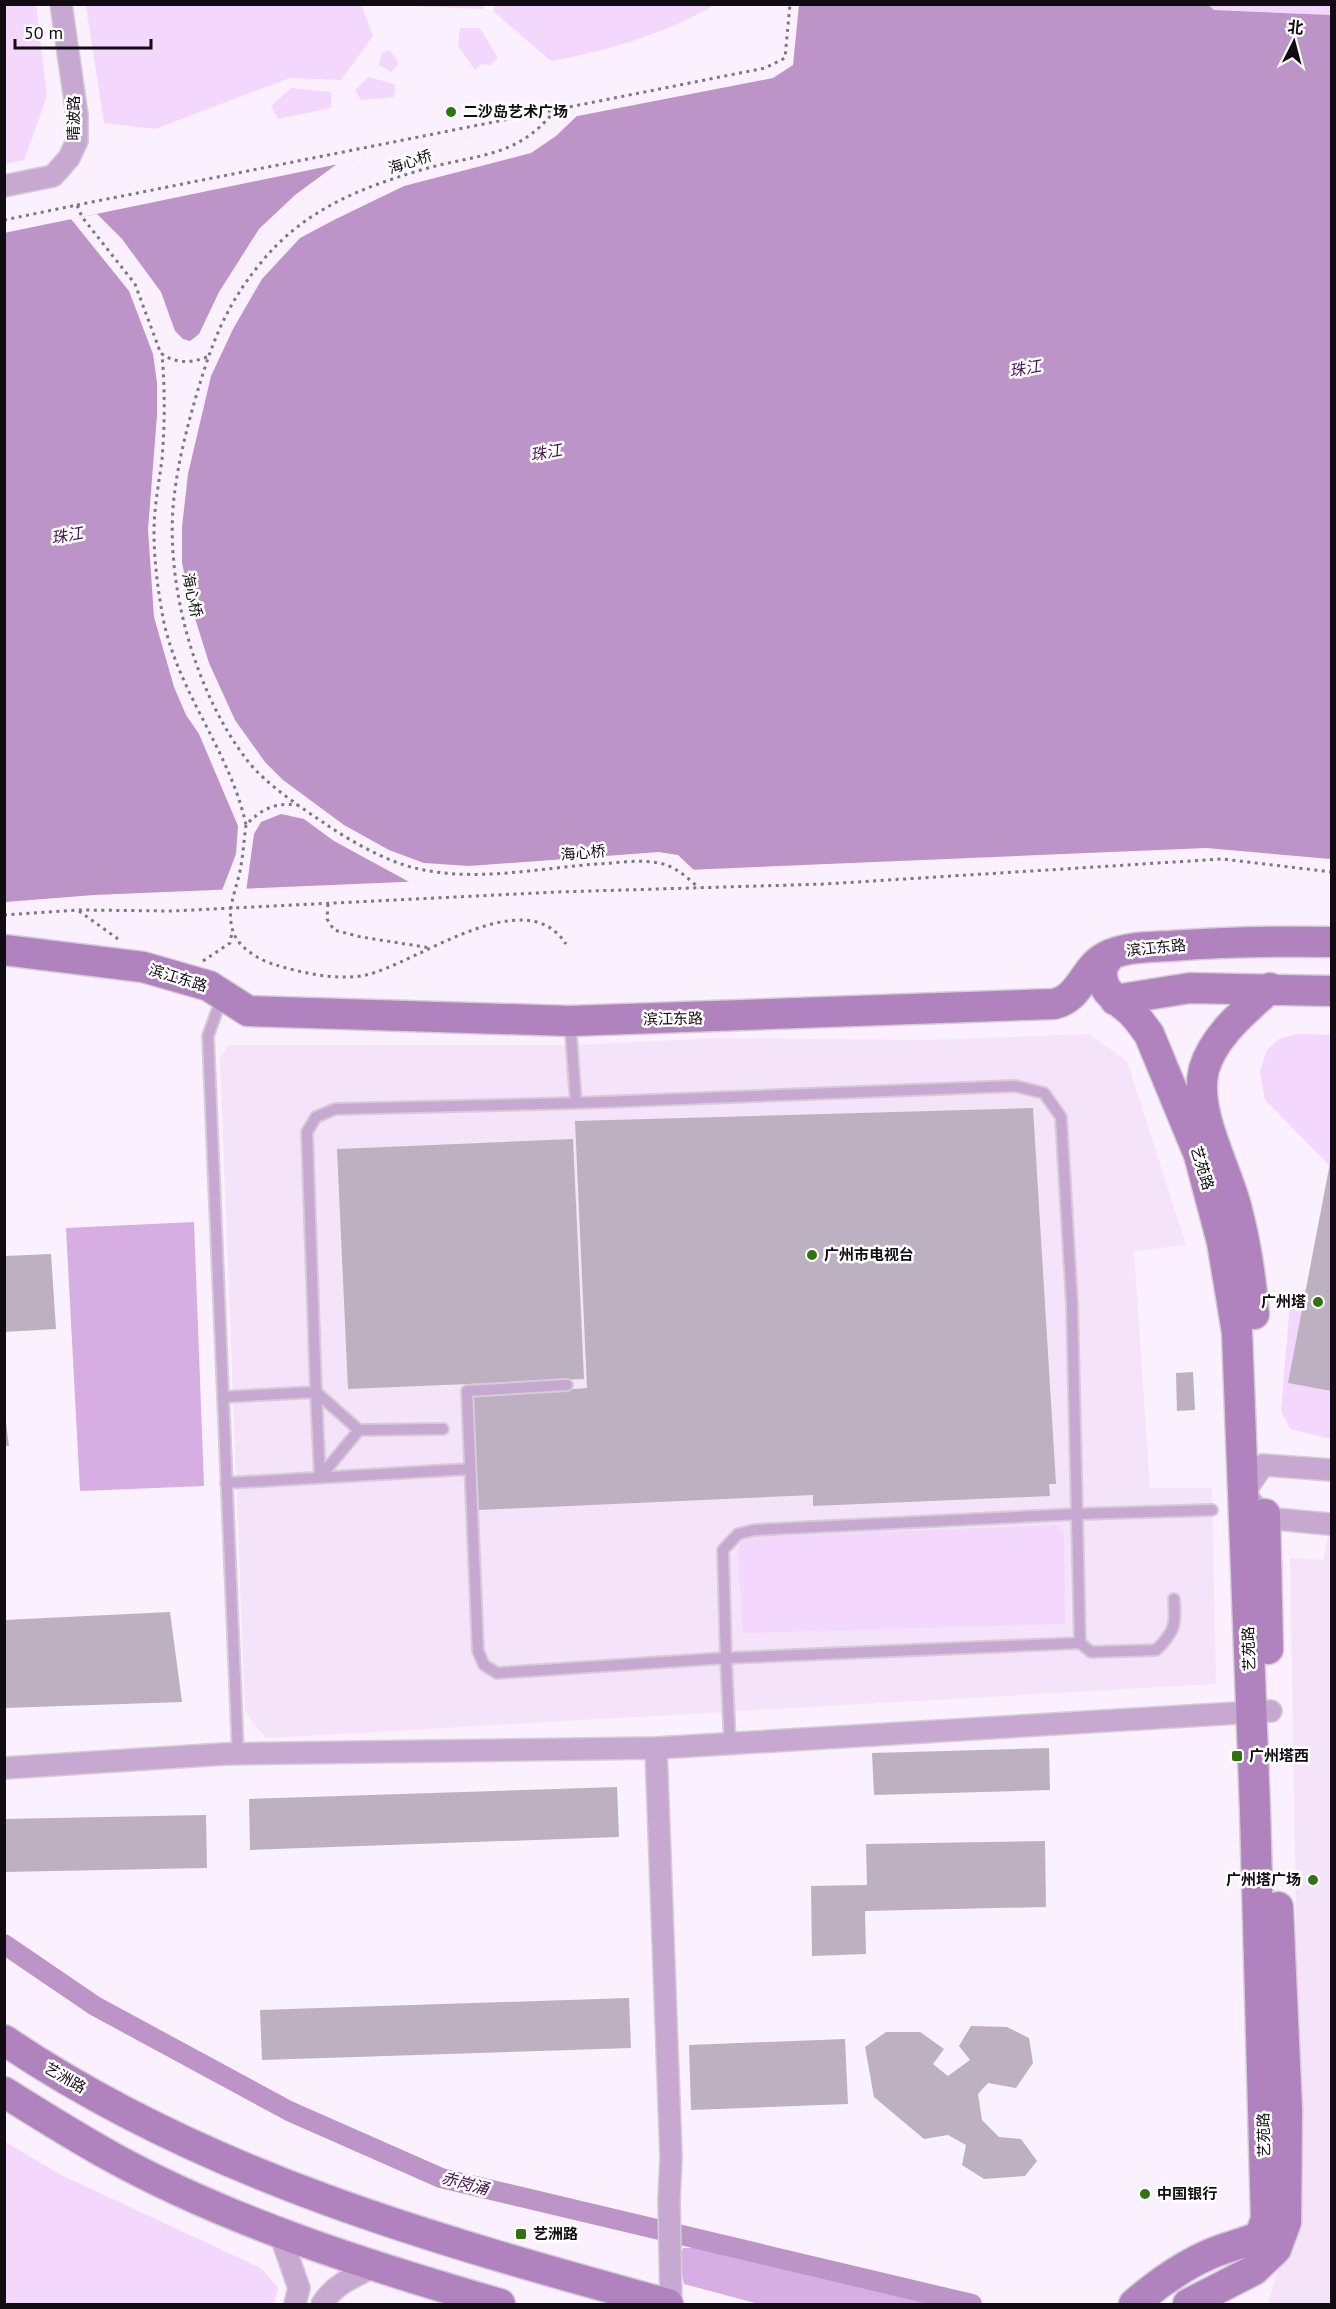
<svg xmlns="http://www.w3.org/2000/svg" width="1336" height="2309" viewBox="0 0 1336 2309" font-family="'PT Sans','Noto Sans SC',sans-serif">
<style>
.built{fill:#f5e3fa}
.green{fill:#f4d7fc}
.forest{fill:#d6aee3}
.water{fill:#bc94c8}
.pier{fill:#faf0fe}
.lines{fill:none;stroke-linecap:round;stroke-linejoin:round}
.canal{stroke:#bc94c8;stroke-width:20}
.building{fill:#bdb0c1}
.lane-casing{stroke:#d5ccd8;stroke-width:14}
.street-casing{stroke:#d5ccd8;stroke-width:24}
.secondary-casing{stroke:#d5ccd8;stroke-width:33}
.path{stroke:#7d7780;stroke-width:3;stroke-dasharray:3 4.5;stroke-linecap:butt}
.lane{stroke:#c7a8d0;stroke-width:10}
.street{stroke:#c7a8d0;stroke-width:21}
.secondary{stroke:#b082be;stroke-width:30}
.poi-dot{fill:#307310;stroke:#fff;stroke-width:2}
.labels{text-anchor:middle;stroke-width:5;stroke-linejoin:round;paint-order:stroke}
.poi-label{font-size:15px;font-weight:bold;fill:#100c11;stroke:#fff;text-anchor:start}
.street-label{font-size:15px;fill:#100c11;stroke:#fff}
.water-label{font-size:16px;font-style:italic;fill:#410e4e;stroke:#fff}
</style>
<rect width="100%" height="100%" fill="#faf0fe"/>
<path class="built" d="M1089,1034L1127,1061L1186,1245L1134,1251L1150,1488H1212L1216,1684L266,1738L245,1712L220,1057L229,1045H575L720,1038L928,1040Z
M1331,1522V2304H1268L1293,2218L1301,2213L1290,1558L1323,1560Z"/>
<path class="green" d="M92,4L361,5L373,36L341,80L290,78L155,129L104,123L86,6Z
M496,4H714V5C666,34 606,51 551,61L493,11Z
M4,5H36L47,96L24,160L5,164Z
M386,5H485L483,9Z
M1207,5H1331V15L1214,10Z
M460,28H480L498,58L490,65L480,64L475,70L458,46Z
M390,50L399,64L391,72L379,65L382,53Z
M368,77L395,84L394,97L361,100L355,90Z
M291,88L331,92V108L278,119L271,106Z
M1296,1034L1331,1035V1167L1265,1100L1260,1071L1267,1050L1279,1039Z
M1319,1288L1331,1293V1439L1290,1429L1281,1411L1291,1292Z
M1057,1525L1064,1533L1065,1624L743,1633L738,1553L740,1542L746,1537Z
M4,2141L61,2175L261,2268L278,2288L274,2304H5Z"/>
<path class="forest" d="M194,1222L204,1486L80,1491L66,1228Z
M683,2248H696L934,2304H759L684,2284L679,2261Z"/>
<path class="water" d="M1207,4L1214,10L1331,15V859L1206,848L94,895L5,902L4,233L479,135L773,78L793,65L799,5Z"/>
<path class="pier" d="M579,114L556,136L531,153L404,186L334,220L300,238L262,279L233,329L211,376L188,474L182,527V563L194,615L209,663L235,720L265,762L283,780L344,825L389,850L424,863L469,866L659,852L678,855L696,872L413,884L334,841L304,819L281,814L261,822L254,834L246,892L221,893L236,854L238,826L199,734L186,715L174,687L154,617L148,530L157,415V383L153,354L129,291L71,219L97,214L122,239L161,292L175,331L183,339L190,341L199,334L219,292L259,229L295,195L337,164Z"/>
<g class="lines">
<path class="canal" d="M4,1944L95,2006L289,2111L441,2178L972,2304"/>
</g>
<path class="building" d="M1033,1108L1056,1484H1049L1050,1496L813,1506V1495L479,1510L473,1397L587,1388L575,1121Z
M573,1139L584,1379L348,1389L337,1149Z
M1330,1163H1332L1331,1391L1288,1383Z
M51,1254L56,1329L4,1332V1256Z
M1193,1372L1195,1410L1177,1411L1176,1373Z
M4,1406L9,1446H4Z
M170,1612L182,1702L4,1708V1620Z
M1049,1748L1050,1790L874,1795L872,1753Z
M617,1787L619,1837L250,1850L249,1799Z
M206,1815L207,1868L4,1872V1819Z
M1045,1841L1046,1907L865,1911L866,1954L812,1956L811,1886L867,1885L866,1844Z
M629,1998L631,2048L262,2060L260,2010Z
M971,2026L1007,2027L1029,2038L1033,2063L1016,2088L988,2083L978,2094L982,2120L999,2137L1021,2139L1037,2161L1025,2176L984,2179L962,2165L966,2145L948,2135L924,2139L874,2097L865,2047L886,2032H920L944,2049L933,2064L948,2076L970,2060L959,2046Z
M845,2039L848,2104L691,2110L689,2045Z"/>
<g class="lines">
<g class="lane-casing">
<path id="lane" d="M224,999L218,1008L208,1036L238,1753
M570,1021L576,1103L1015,1086L1044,1093L1061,1117L1072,1304L1080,1643L1091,1652L1156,1650C1175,1632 1176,1624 1174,1599
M567,1385L467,1391L478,1651L484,1665L497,1673L726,1658L730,1744
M223,1397L316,1392L320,1477
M359,1430L443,1429
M320,1477L359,1430L316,1392L307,1132L316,1117L335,1109L576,1103
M226,1483L470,1469
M1080,1643L726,1658L723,1550L738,1534L754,1530L1077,1514L1212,1510"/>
</g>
<g class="street-casing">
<path id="street" d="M4,186L53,176L69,158L77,141V115L61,4
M1329,1524L1265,1518L1244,1493L1263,1465L1332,1470
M656,1748L671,2157L669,2200L671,2304
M4,1768L224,1754L656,1748L1271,1711
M279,2231L299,2288L295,2304
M322,2304C335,2283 356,2276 378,2265"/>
</g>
<g class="secondary-casing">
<path id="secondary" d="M4,950L143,967L209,986L248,1011L570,1021L1054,1004C1081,998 1084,967 1107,956C1126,947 1150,947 1170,946C1224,942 1278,941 1332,942
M1111,954L1102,967C1100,990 1111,995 1127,1008C1136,1015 1142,1025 1149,1034L1199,1155L1222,1242L1237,1332L1255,1809L1266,2219L1260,2236C1243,2244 1225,2247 1208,2255C1181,2267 1156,2285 1134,2304
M1115,1000L1190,988L1332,991
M1254,1314C1251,1279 1246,1244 1237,1210C1227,1168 1193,1112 1204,1069C1214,1035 1245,1011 1270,988
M1265,1514L1268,1649
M4,2040C207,2177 436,2240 668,2304
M4,2092C39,2114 74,2136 110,2156C229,2222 369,2266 500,2304
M1188,2304L1254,2270L1276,2249L1286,2222L1287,2110L1278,1907"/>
</g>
<path class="path" d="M555,110C518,159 474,154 421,170C357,189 302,211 259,265C224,308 210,348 195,400C185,435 176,471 173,508C167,590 196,694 247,760C265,784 302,808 327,825C354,843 387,862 419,869C477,882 540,868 597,864C617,863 639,859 659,863C675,866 688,878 699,888
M77,205L765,68L785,58L790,4
M4,220L77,205L82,217L135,284L161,354
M207,357C191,363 177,364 162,354C165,390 165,424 162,459C159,483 154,507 154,532C154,561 158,590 163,618C178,693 230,751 246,825C260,810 275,802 297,805
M246,825C244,840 243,856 240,871C236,891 227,907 232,928C236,947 259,960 276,965C303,973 337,981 366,975C418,963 525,880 566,944
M328,904L327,919L334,930L361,937L431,948
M79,911L118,939
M4,915L78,910L172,911L557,892L825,884L1222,859L1332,872
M203,961L230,943L232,932"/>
<use href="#lane" class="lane"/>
<use href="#street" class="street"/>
<use href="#secondary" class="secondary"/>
</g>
<g class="poi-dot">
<circle cx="451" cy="112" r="6"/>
<circle cx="812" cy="1255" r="6"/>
<circle cx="1318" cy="1302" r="6"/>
<rect x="1231" y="1750" width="12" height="12" rx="3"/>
<circle cx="1313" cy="1880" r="6"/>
<circle cx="1145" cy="2194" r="6"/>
<rect x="515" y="2228" width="12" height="12" rx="3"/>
</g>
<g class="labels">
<g class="poi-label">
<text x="463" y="117">二沙岛艺术广场</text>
<text x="824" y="1260">广州市电视台</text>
<text x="1306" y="1307" text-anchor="end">广州塔</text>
<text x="1249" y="1761">广州塔西</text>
<text x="1301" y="1885" text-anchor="end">广州塔广场</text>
<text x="1157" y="2199">中国银行</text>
<text x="533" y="2239">艺洲路</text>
</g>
<g class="street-label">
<text transform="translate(74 118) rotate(-90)" y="5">晴波路</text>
<text transform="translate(410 162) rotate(-18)" y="5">海心桥</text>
<text transform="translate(192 595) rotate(78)" y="5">海心桥</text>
<text transform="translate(583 853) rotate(-5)" y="5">海心桥</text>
<text transform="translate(1156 948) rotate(-6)" y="5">滨江东路</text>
<text transform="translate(178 978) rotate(17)" y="5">滨江东路</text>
<text transform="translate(673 1019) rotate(-1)" y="5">滨江东路</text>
<text transform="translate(1202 1168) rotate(73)" y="5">艺苑路</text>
<text transform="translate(1249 1649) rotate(-92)" y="5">艺苑路</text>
<text transform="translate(65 2078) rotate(30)" y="5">艺洲路</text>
<text transform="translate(1264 2135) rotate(-91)" y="5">艺苑路</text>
</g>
<g class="water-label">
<text transform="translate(1025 368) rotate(-10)" y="6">珠江</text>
<text transform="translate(546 452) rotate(-10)" y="6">珠江</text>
<text transform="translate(67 535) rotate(-10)" y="6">珠江</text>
<text transform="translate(465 2183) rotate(15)" y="6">赤岗涌</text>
</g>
</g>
<rect width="1336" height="2309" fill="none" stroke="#100c11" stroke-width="12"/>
<g transform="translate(1294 42) rotate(6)" stroke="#ffffff" stroke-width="4.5" paint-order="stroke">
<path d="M0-4.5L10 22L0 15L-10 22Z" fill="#100c11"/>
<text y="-9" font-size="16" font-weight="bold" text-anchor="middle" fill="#100c11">北</text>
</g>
<path d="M15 39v9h136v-9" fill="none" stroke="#100c11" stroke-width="3"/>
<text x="24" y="39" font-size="18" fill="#100c11" stroke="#ffffff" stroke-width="4.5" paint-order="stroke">50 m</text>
</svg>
